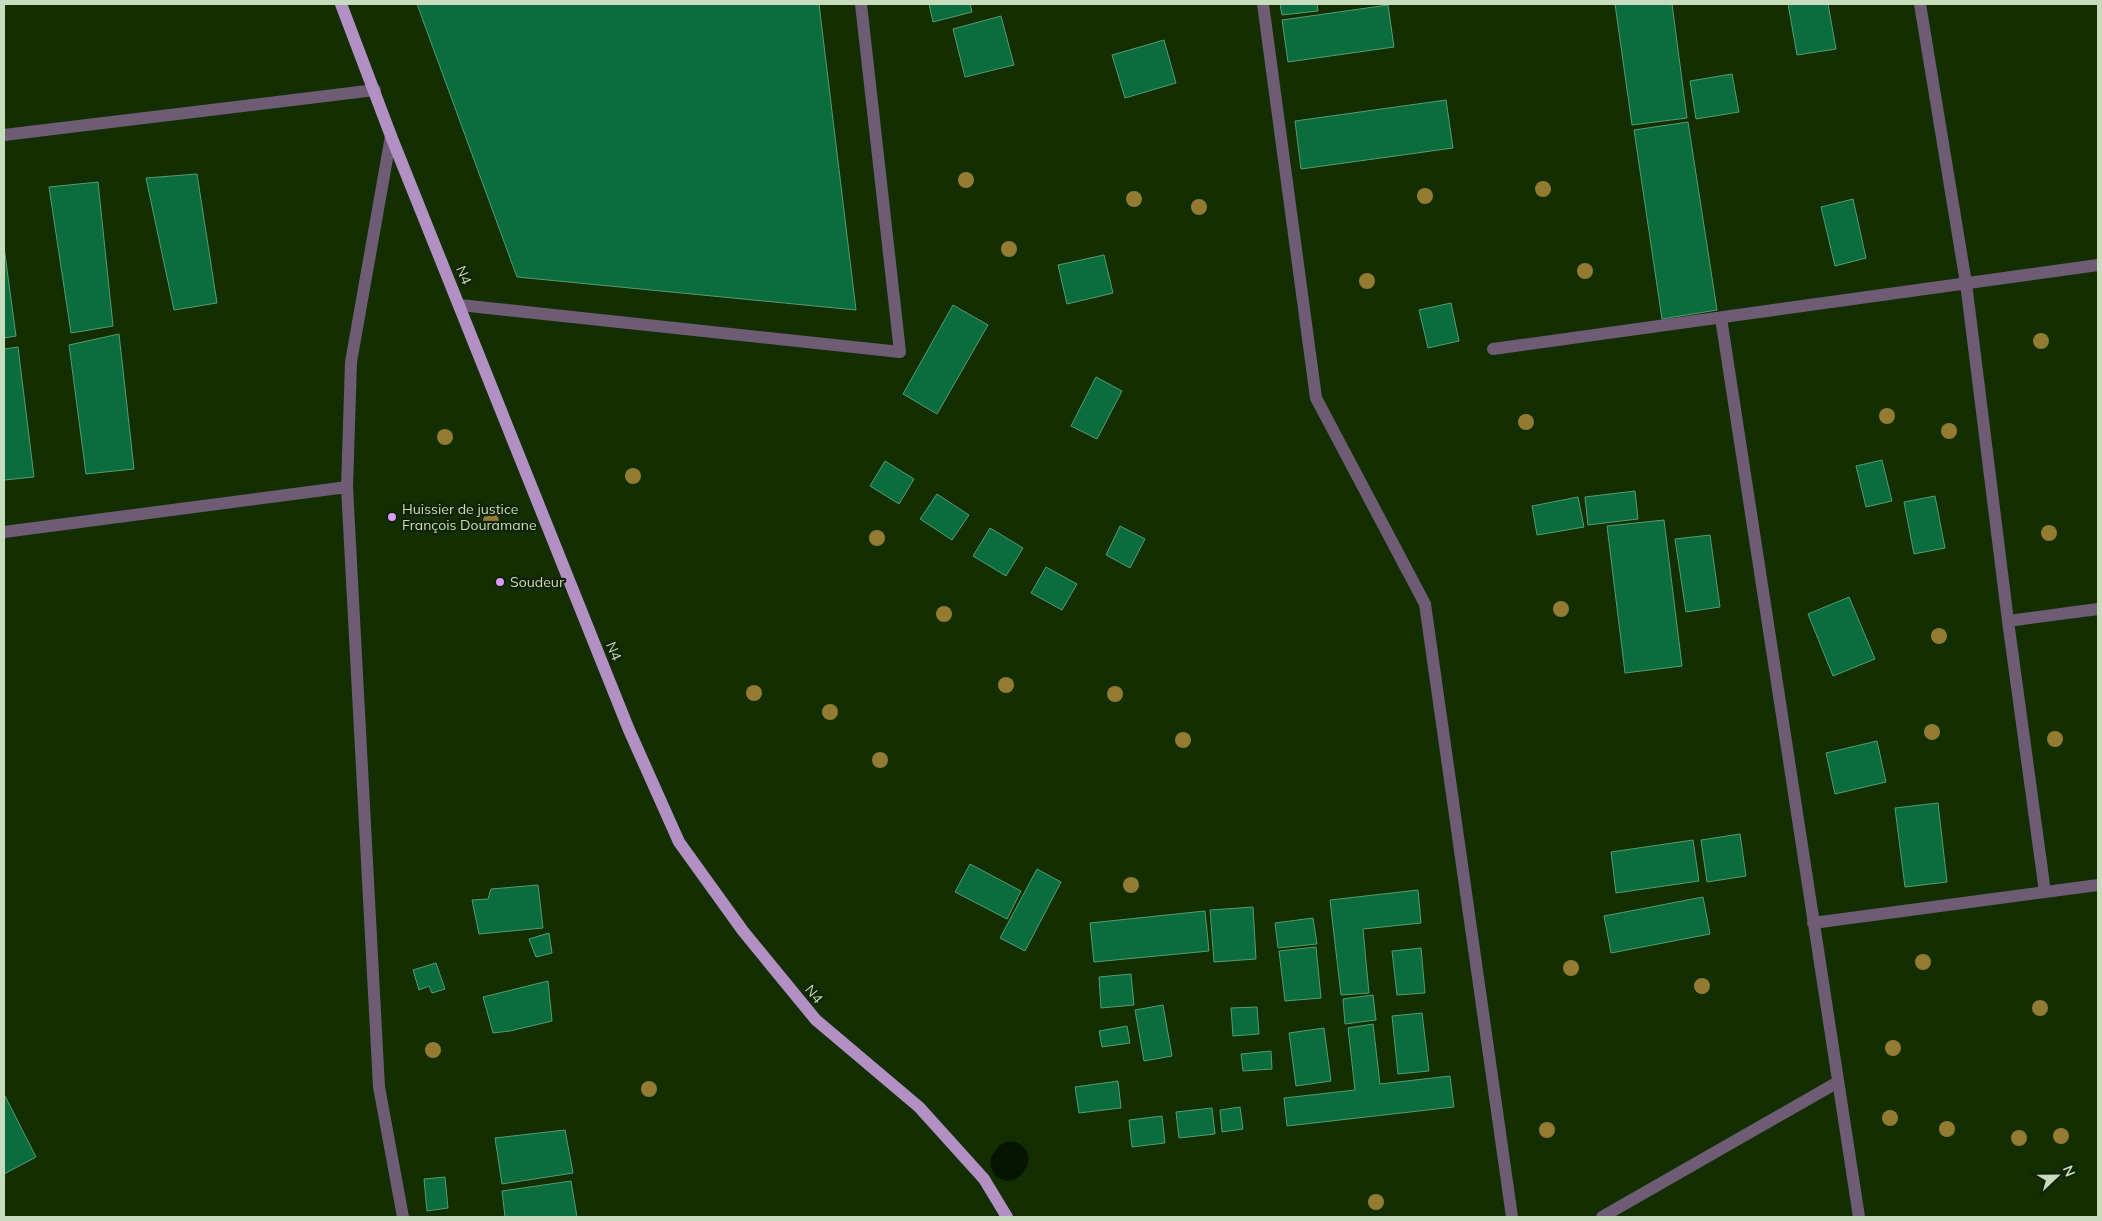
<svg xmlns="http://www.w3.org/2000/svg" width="2102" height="1221" viewBox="0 0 2102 1221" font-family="Mulish,sans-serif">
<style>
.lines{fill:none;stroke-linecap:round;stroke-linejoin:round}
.canal{stroke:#051500;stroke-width:35}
.building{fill:#0b6c3e;stroke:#569c71}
.minor{stroke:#6d5c74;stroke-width:12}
.primary{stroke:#b390c3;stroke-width:12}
.tree{fill:#937c32}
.poi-dot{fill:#da9af6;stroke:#102304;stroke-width:2}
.labels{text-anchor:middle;stroke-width:4.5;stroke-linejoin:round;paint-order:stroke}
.street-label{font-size:14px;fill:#c7dcbc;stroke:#102304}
.poi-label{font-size:14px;fill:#c7dcbc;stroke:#102304;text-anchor:start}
</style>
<rect width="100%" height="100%" fill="#132e01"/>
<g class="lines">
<path class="canal" d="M1008,1163L1011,1159"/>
</g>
<path class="building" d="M417,4H819L856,310L517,277Z
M929,4H970L972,12L933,22Z
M1280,4H1317L1318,11L1282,15Z
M1615,4H1672L1687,118L1632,125Z
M1788,4H1828L1836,49L1797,55Z
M1388,5L1394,47L1288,62L1282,20Z
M1001,16L1014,65L965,77L953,29Z
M1164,40L1176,83L1125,98L1112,55Z
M1732,74L1739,112L1696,119L1690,81Z
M1446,100L1453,148L1301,169L1295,121Z
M1688,122L1717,310L1662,319L1634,130Z
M197,174L217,303L174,310L146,178Z
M98,182L113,326L71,333L49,187Z
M1853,199L1866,258L1835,266L1821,207Z
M4,247L16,336L4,338Z
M1104,255L1113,293L1067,304L1058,265Z
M1451,303L1459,341L1428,348L1419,310Z
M953,305L988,325L937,414L903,394Z
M119,334L134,469L86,474L69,345Z
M18,347L34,477L4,480V349Z
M1096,377L1122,391L1097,439L1071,426Z
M1882,460L1892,501L1866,507L1856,466Z
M885,461L914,479L899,504L870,486Z
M1635,491L1638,519L1588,525L1585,497Z
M937,494L969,515L952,540L920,519Z
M1935,496L1945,548L1914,554L1904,502Z
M1578,497L1584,527L1537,535L1532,506Z
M1664,520L1682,666L1625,673L1607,526Z
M1120,526L1145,539L1130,568L1106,555Z
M990,528L1023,548L1006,576L973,556Z
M1710,535L1720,607L1686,612L1675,539Z
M1046,567L1077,584L1062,610L1031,593Z
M1849,597L1875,659L1833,676L1808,614Z
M1877,741L1886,782L1835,794L1826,753Z
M1938,803L1947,882L1905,887L1895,808Z
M1740,834L1746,876L1707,882L1701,840Z
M1693,840L1699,881L1616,893L1611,852Z
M970,864L1021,891L1007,919L955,892Z
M1037,869L1061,882L1025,951L1000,938Z
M538,885L543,928L479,934L472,900L488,899L491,889Z
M1418,890L1421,923L1363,929L1369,993L1341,995L1330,900Z
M1703,897L1710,934L1611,953L1604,916Z
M1253,907L1256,959L1214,962L1210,910Z
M1205,911L1209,951L1094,962L1090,923Z
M1313,918L1317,944L1278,948L1275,923Z
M549,933L552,953L536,957L529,939Z
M1316,947L1321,998L1285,1001L1279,951Z
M1421,948L1425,993L1397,995L1392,951Z
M436,963L445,989L432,993L429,986L419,990L413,970Z
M1131,974L1134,1005L1101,1008L1099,977Z
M548,981L552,1021L510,1031L493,1033L483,997Z
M1373,995L1376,1020L1345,1024L1343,999Z
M1163,1005L1172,1056L1144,1061L1135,1010Z
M1257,1007L1259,1034L1233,1036L1231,1008Z
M1422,1013L1429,1071L1398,1074L1392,1016Z
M1373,1024L1380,1084L1450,1076L1454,1107L1287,1126L1284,1098L1355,1090L1348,1028Z
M1127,1026L1130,1043L1102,1047L1099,1031Z
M1324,1028L1331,1081L1296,1086L1289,1033Z
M1271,1051L1272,1069L1243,1071L1241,1054Z
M1118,1081L1121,1108L1079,1113L1075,1087Z
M4,1094L36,1157L4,1174Z
M1240,1107L1243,1129L1222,1132L1220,1110Z
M1212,1108L1215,1134L1179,1138L1176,1112Z
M1162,1116L1165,1143L1132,1147L1129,1120Z
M565,1130L573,1173L502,1184L495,1138Z
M445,1177L448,1208L427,1211L424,1179Z
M571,1181L577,1217H505L502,1191Z"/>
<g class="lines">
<path class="minor" d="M1263,4L1316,398L1425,604L1512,1217
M1920,4L1966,283L2008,621L2045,892
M4,135L375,90
M391,136L351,362L347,487L379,1087L403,1217
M460,305L900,352L861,4
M1721,318L1859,1217
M1493,349L2098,265
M4,532L347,487
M2008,621L2098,609
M1813,923L2098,885
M1602,1217L1838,1082"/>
<path class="primary" d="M341,4L391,136L629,730L679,842L743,931L816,1020L919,1107L984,1179L1007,1217"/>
</g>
<g class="tree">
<circle cx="966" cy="180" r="8"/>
<circle cx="1543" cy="189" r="8"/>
<circle cx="1425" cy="196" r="8"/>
<circle cx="1134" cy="199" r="8"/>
<circle cx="1199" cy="207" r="8"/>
<circle cx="1009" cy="249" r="8"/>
<circle cx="1585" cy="271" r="8"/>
<circle cx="1367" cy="281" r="8"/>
<circle cx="2041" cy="341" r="8"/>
<circle cx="1887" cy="416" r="8"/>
<circle cx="1526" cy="422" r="8"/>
<circle cx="1949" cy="431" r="8"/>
<circle cx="445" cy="437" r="8"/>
<circle cx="633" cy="476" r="8"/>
<circle cx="491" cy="521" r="8"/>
<circle cx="2049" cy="533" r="8"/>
<circle cx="877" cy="538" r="8"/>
<circle cx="1561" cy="609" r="8"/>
<circle cx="944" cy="614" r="8"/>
<circle cx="1939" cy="636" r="8"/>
<circle cx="1006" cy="685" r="8"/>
<circle cx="754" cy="693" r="8"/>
<circle cx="1115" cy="694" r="8"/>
<circle cx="830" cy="712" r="8"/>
<circle cx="1932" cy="732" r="8"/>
<circle cx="2055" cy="739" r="8"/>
<circle cx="1183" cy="740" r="8"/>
<circle cx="880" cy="760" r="8"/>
<circle cx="1131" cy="885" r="8"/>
<circle cx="1923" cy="962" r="8"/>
<circle cx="1571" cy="968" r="8"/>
<circle cx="1702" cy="986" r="8"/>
<circle cx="2040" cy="1008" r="8"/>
<circle cx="1893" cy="1048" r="8"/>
<circle cx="433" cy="1050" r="8"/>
<circle cx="649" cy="1089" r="8"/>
<circle cx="1890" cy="1118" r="8"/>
<circle cx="1947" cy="1129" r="8"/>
<circle cx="1547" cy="1130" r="8"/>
<circle cx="2061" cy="1136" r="8"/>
<circle cx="2019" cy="1138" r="8"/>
<circle cx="1376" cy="1202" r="8"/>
</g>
<g class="poi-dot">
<circle cx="392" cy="517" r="5"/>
<circle cx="500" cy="582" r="5"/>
</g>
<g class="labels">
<g class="street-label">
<text transform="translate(464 275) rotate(68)" y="5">N4</text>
<text transform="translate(614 651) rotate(68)" y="5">N4</text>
<text transform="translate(814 994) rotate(51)" y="5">N4</text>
</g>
<g class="poi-label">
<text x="402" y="514">Huissier de justice<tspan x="402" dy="16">François Douramane</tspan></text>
<text x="510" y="587">Soudeur</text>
</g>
</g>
<rect width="2102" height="1221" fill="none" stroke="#c7dcbc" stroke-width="10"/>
<g transform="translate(2057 1176) rotate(68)" stroke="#102304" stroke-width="4" paint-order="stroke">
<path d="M0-4L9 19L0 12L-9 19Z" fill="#c7dcbc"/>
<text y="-8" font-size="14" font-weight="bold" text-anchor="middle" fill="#c7dcbc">N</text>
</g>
</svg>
